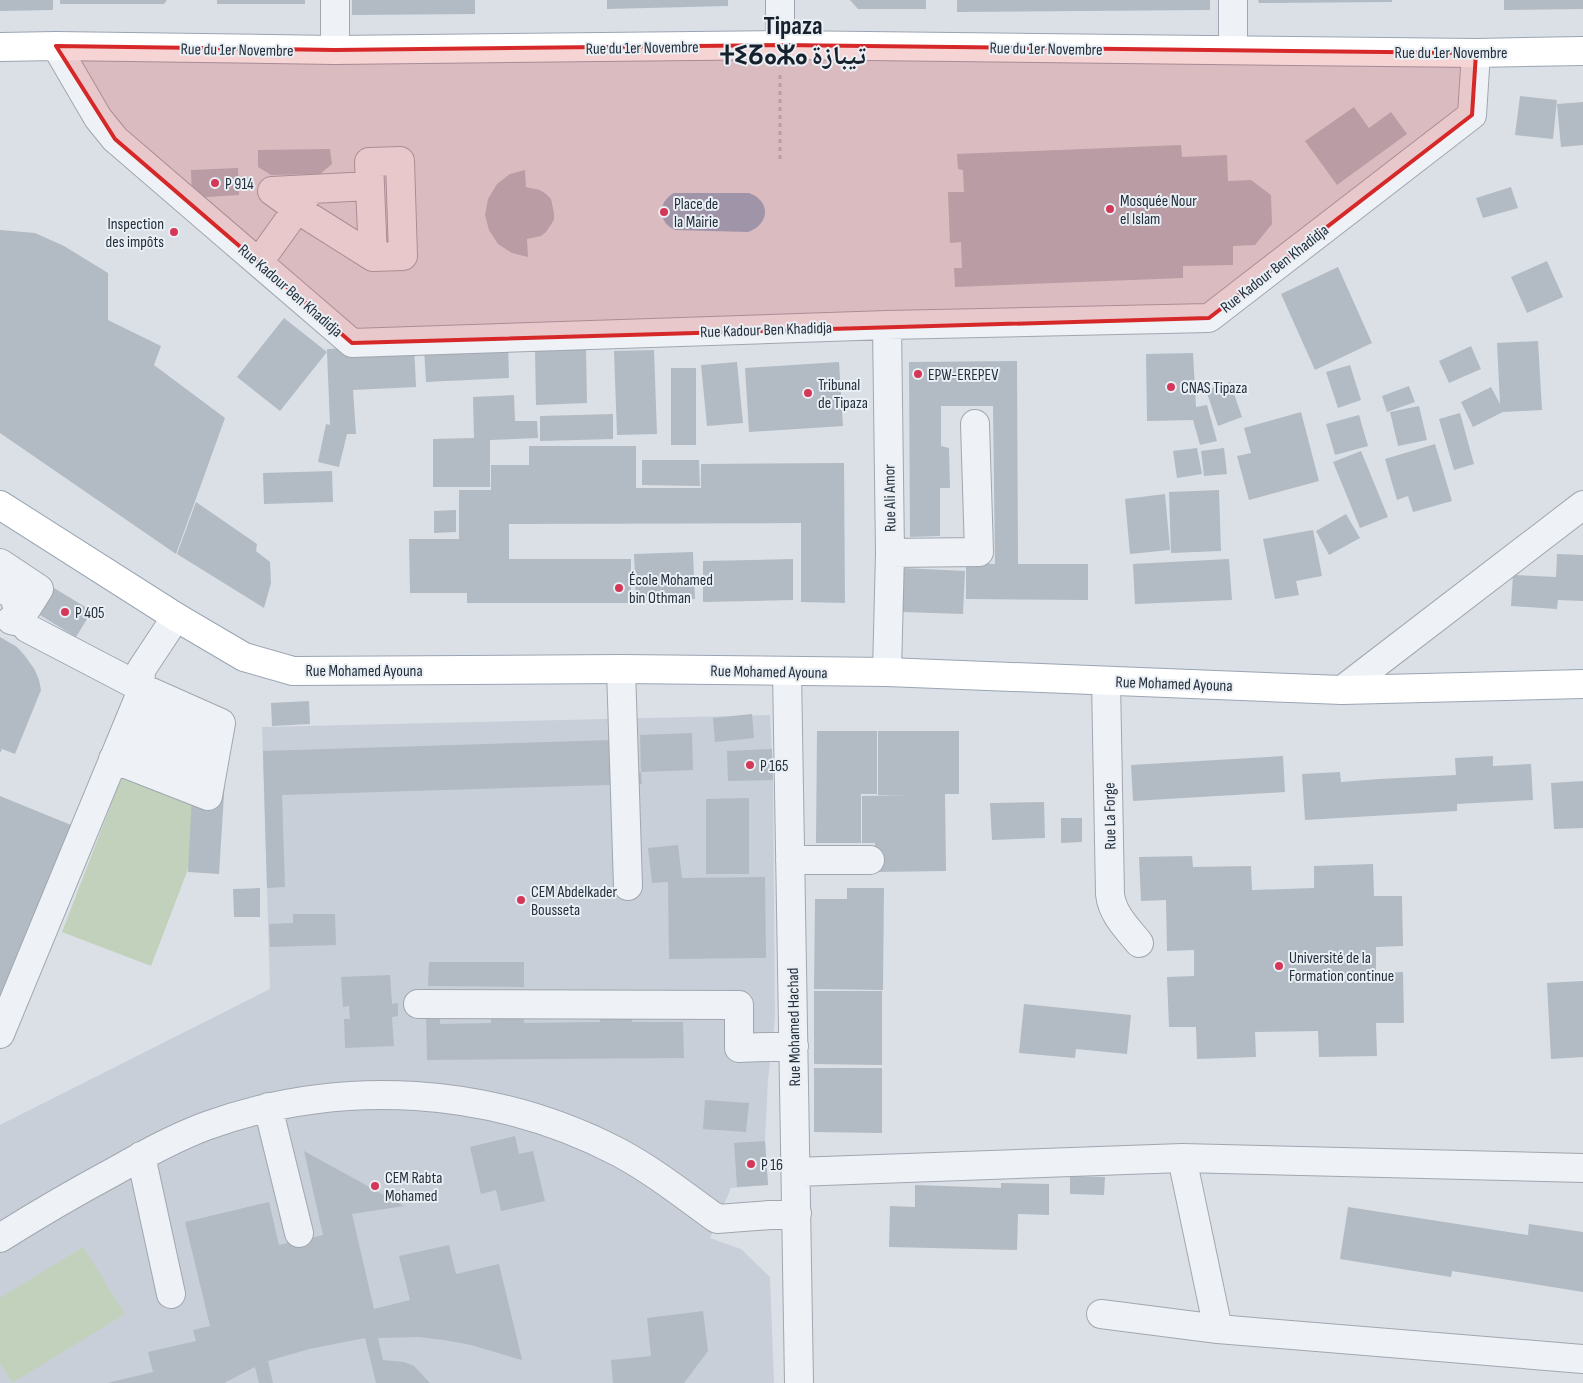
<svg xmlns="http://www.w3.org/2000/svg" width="1583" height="1383" viewBox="0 0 1583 1383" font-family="'Sofia Sans Condensed','Noto Naskh Arabic','Noto Sans Tifinagh',sans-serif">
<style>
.built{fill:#c9cfd9}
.green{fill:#c2d1bc}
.water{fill:#93b0c9}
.building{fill:#b2bac3}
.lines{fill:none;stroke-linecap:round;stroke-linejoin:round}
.minor-casing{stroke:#a0a7b0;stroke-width:30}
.major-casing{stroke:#9aa5b3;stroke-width:30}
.path{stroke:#b5bbc1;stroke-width:3;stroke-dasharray:4 4;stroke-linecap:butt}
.minor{stroke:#eef1f5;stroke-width:28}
.major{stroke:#fff;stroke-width:28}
.marked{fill:#d62828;fill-opacity:0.2;stroke:#d62828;stroke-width:4;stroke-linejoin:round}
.poi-dot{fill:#d53758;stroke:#eaeff4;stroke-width:2}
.labels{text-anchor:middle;stroke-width:4;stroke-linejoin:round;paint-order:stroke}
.street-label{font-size:16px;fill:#242f3d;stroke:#eaeff4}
.poi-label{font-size:16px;fill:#242f3d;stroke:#eaeff4;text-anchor:start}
.town-label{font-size:26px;font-weight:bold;fill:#17202d;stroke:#eaeff4}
</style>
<rect width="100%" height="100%" fill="#dbe0e6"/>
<path class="built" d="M770,715L773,780L775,1019L768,1079L765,1140L768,1185L731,1188L710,1238L741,1249L770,1277L774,1383H0V1125L270,989L262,727Z"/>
<path class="green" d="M122,776L211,809L151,966L62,932Z
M83,1247L125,1314L12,1383L0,1363V1298Z"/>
<path class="water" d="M674,193H749C771,201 770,224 748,232L675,230C658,223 657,202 674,193Z"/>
<path class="building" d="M0,0H53V10L0,11Z
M60,0H167L164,4H60Z
M217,0H305V4H217Z
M352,0H475V14L352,15Z
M607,0H728V6L607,9Z
M850,0H926V9H858Z
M957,0H1210V10L957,12Z
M1258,0H1392V2L1259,3Z
M1504,0H1583V9L1504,10Z
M1520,96L1557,100L1553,139L1515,135Z
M1583,102V145L1561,147L1557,104Z
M1354,107L1369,128L1391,112L1407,134L1337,185L1305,141Z
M1181,145L1182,157L1227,155L1228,181L1251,180L1271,195L1272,224L1255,245L1233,246V265L1183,266V278L955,287L954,268H962L961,242L950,243L948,192H964L963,170L958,169L957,154Z
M330,149L332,164L320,174L271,175L258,167V150Z
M238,168L239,195L192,198L191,170Z
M525,170L526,187L540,190L546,194L551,199L554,213V220L546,232L541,236L527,239L528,257L512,253L498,244L489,230L485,215L488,199L497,184L510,174Z
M1511,187L1518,208L1483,218L1476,198Z
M0,230L35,233L64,246L108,273V320L161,346L154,365L225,418L176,554L0,433Z
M1547,261L1563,297L1527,313L1511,277Z
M1338,267L1372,343L1315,370L1281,294Z
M284,318L327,352V349L414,345L416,387L353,390L356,434H347L339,467L318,462L326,424L330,425L327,352L280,411L237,377Z
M1538,341L1542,410L1503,412L1473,427L1461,402L1491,387L1500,404L1497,343Z
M508,344L509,378L426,382L424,348Z
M1471,346L1481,369L1449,383L1439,361Z
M586,348L587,403L536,405L535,350Z
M654,350L657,434L617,435L614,351Z
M1193,353L1196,407L1207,405L1217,441L1200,445L1193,420L1147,421L1146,354Z
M1017,361L1018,564H1088V600L966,599V563L995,564L993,406H941V446L949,448L950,488H940V536L910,537L909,362Z
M737,362L743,423L707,426L701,365Z
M839,362L843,426L749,432L745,368Z
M1350,365L1361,400L1338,408L1326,372Z
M671,368H696V445H671Z
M1230,382L1242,417L1218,426L1206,390Z
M1409,386L1415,402L1387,412L1382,396Z
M514,395L515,421H537L538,438L490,440V487H433V439L474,438L473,397Z
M1419,406L1427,440L1398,446L1390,412Z
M1301,412L1319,481L1249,500L1237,456L1251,453L1244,428Z
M1460,413L1474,464L1454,470L1439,419Z
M613,414V439L540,441V416Z
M1359,415L1368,446L1335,455L1326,424Z
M1435,444L1452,501L1413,512L1408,496L1397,500L1385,459Z
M529,446H636V488H701V464L844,463L845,603L801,602V523L509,524V559H631V603H467V593H410L409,539H459V490H491V465H529Z
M1197,448L1202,474L1177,478L1173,451Z
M1224,448L1227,474L1204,476L1201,451Z
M1361,451L1388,517L1360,528L1333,462Z
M642,460H699L700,486L642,485Z
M332,471L333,502L264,504L263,473Z
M1219,490L1221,551L1171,553L1169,492Z
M1165,494L1170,550L1130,554L1125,499Z
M196,502L257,544L256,551L270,562L271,583L264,608L177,554Z
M456,510V532L434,533V511Z
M1346,514L1360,538L1329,555L1316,531Z
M1313,530L1322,576L1296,581L1299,595L1275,599L1263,539Z
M693,552L695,599L636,601L634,554Z
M1557,554L1583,555V601L1558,600L1557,609L1511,606L1513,575L1556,577Z
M793,559V600L703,602V561Z
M1229,559L1232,600L1135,604L1133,564Z
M904,568L965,571L963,614L902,612Z
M54,588L92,611L76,637L38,614Z
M0,637L17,647L25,656L35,670L39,680L41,690L15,754L2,749L0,753Z
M309,701L310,724L272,726L271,703Z
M752,714L754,738L715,742L713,718Z
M817,731H877V794H861V843H816Z
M878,731H959V794H945L946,871L875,872V843H862V796L906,795H878Z
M692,733L693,770L641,772L640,735Z
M611,740L612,773L641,772L642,784L282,795L285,887L267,888L263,751Z
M772,749L773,780L728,781L727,751Z
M1283,756L1285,792L1133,801L1131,765Z
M1493,756V766L1531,764L1533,800L1457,804V811L1305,820L1302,774L1340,772L1341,782L1379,779L1380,793L1379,779L1456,775L1455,758Z
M193,777L225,779L219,874L188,872Z
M1583,781V828L1554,829L1551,783Z
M0,796L76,827L0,1013Z
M749,798V874H706V799Z
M1044,802L1045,838L992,840L990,803Z
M1061,818H1082V842L1061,843Z
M678,845L682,878L765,877L766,958L669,959L668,882L652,883L648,848Z
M1192,856L1193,867L1251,866L1252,890L1314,888V866L1373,864L1374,896H1402L1403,946L1376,947V973L1403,972L1404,1023H1376L1377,1056L1319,1057L1318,1031L1255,1032L1256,1057L1197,1059L1196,1027H1169L1167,977L1194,976V950L1167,951L1166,900L1141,901L1139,857Z
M260,888V917H234L233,889Z
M847,888H884L883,990L814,989L815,899H847Z
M293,914H335L336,945L270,947L269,924L293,923Z
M429,962H524V987L428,986Z
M390,975L392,1004L398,1003V1016L392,1017L394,1046L345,1048L344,1019H350L349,1006L343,1007L341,977Z
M1583,981V1057L1551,1059L1547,983Z
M814,991H882V1065L814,1064Z
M1024,1004L1131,1015L1127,1054L1076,1049L1075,1058L1019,1053Z
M632,1011V1022H683L684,1058L427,1060L426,1012H440V1024L491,1023V1012H523L524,1023L600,1022V1012Z
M814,1068H882V1133L814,1132Z
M705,1100L749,1103L746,1132L703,1129Z
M515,1136L519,1154L533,1151L545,1201L501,1211L496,1190L481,1194L470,1147Z
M765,1141L768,1185L737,1187L734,1143Z
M304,1151L404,1206L352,1214L374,1309L410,1300L399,1256L449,1245L456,1274L499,1264L522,1360L471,1345L444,1340L418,1337L378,1338L383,1360L404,1362L414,1366L430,1383H376L365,1338L309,1349L268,1361L273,1383H259L255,1367L224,1383H107L153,1372L148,1352L196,1341L193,1330L210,1326L185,1222L269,1202L279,1245L323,1235Z
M1070,1176L1105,1177L1104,1195L1070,1194Z
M1001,1183L1049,1184V1215L1018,1214L1017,1250L889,1247L890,1206L915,1207V1185L1001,1188Z
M1348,1207L1528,1235L1529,1224L1583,1232V1292L1452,1271L1451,1277L1340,1259Z
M703,1311L708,1351L684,1383H613L611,1360L651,1356L647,1318Z"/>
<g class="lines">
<g class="minor-casing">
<path id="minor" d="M335,0V50
M780,0V45
M56,46L98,118L115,139L352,343L887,325L1209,318L1472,115L1476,53
M1233,50V0
M311,189L297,209L272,191L370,186
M259,262L297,209L373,257L403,256L400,161L369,162L373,257
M890,553L979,552L975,424
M0,563L39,589L20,619L14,621L11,620
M0,588L14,595L20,619L27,628L140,687L221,723L208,796L113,759
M621,669L628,886
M787,671L799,1383
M887,672L890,553L887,325
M1106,681L1110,894C1112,914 1127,928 1139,943
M1342,690L1583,505
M133,712L216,748
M124,734L212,771
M790,860H870
M418,1004L739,1005V1048L794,1046
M0,1034L140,695L141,670L176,617
M268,1107L299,1233
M141,1156L171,1294
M1182,1158L1218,1329
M796,1172L1182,1158L1583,1168
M0,1238C38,1214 76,1192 115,1171C145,1154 174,1138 206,1126C341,1077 492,1086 620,1153C655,1172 685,1196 717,1219L797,1213
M1101,1314L1218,1329L1583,1359"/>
</g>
<g class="major-casing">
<path id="major" d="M0,47L56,46L335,50L780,45L1476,53L1583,51
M0,505L176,617L244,657L293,671L621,669L887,672L1342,690L1583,684"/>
</g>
<path class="path" d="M780,159V74"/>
<use href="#minor" class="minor"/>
<use href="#major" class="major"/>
</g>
<path class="marked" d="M780,45L1476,53L1472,115L1209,318L352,343L115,139L56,46L335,50Z"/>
<g class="poi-dot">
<circle cx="215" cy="183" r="5"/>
<circle cx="1110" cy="209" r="5"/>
<circle cx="664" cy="212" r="5"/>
<circle cx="174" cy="232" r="5"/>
<circle cx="918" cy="374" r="5"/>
<circle cx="1171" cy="387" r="5"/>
<circle cx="808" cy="393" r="5"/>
<circle cx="619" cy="588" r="5"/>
<circle cx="65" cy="612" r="5"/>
<circle cx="750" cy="765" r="5"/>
<circle cx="521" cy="900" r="5"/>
<circle cx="1279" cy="966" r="5"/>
<circle cx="751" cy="1164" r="5"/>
<circle cx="375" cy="1186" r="5"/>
</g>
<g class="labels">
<g class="street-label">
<text transform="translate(642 47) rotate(-1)" y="6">Rue du 1er Novembre</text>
<text transform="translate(1046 48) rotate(1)" y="6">Rue du 1er Novembre</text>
<text transform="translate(237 49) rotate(1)" y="6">Rue du 1er Novembre</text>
<text x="1451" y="58">Rue du 1er Novembre</text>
<text transform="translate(1274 268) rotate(-38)" y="6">Rue Kadour Ben Khadidja</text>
<text transform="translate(291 290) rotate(41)" y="6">Rue Kadour Ben Khadidja</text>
<text transform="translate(766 329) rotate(-2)" y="6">Rue Kadour Ben Khadidja</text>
<text transform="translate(889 498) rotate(-91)" y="6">Rue Ali Amor</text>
<text x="364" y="676">Rue Mohamed Ayouna</text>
<text transform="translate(769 671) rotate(1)" y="6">Rue Mohamed Ayouna</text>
<text transform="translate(1174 683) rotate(2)" y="6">Rue Mohamed Ayouna</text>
<text transform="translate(1109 816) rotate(-91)" y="6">Rue La Forge</text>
<text transform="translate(793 1027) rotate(-91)" y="6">Rue Mohamed Hachad</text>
</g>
<g class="poi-label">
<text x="225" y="189">P 914</text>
<text x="1120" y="206">Mosquée Nour<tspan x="1120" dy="18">el Islam</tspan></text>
<text x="674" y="209">Place de<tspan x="674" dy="18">la Mairie</tspan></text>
<text x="164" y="229" text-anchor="end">Inspection<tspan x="164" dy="18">des impôts</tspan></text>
<text x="928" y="380">EPW-EREPEV</text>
<text x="818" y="390">Tribunal<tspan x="818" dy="18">de Tipaza</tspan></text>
<text x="1181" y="393">CNAS Tipaza</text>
<text x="629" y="585">École Mohamed<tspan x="629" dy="18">bin Othman</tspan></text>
<text x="75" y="618">P 405</text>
<text x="760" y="771">P 165</text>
<text x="531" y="897">CEM Abdelkader<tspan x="531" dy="18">Bousseta</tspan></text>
<text x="1289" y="963">Université de la<tspan x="1289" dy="18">Formation continue</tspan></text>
<text x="761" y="1170">P 16</text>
<text x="385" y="1183">CEM Rabta<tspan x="385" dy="18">Mohamed</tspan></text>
</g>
<g class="town-label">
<text x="793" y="34">Tipaza<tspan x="793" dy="30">ⵜⵉⵒⴰⵣⴰ تيبازة</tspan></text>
</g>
</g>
</svg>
